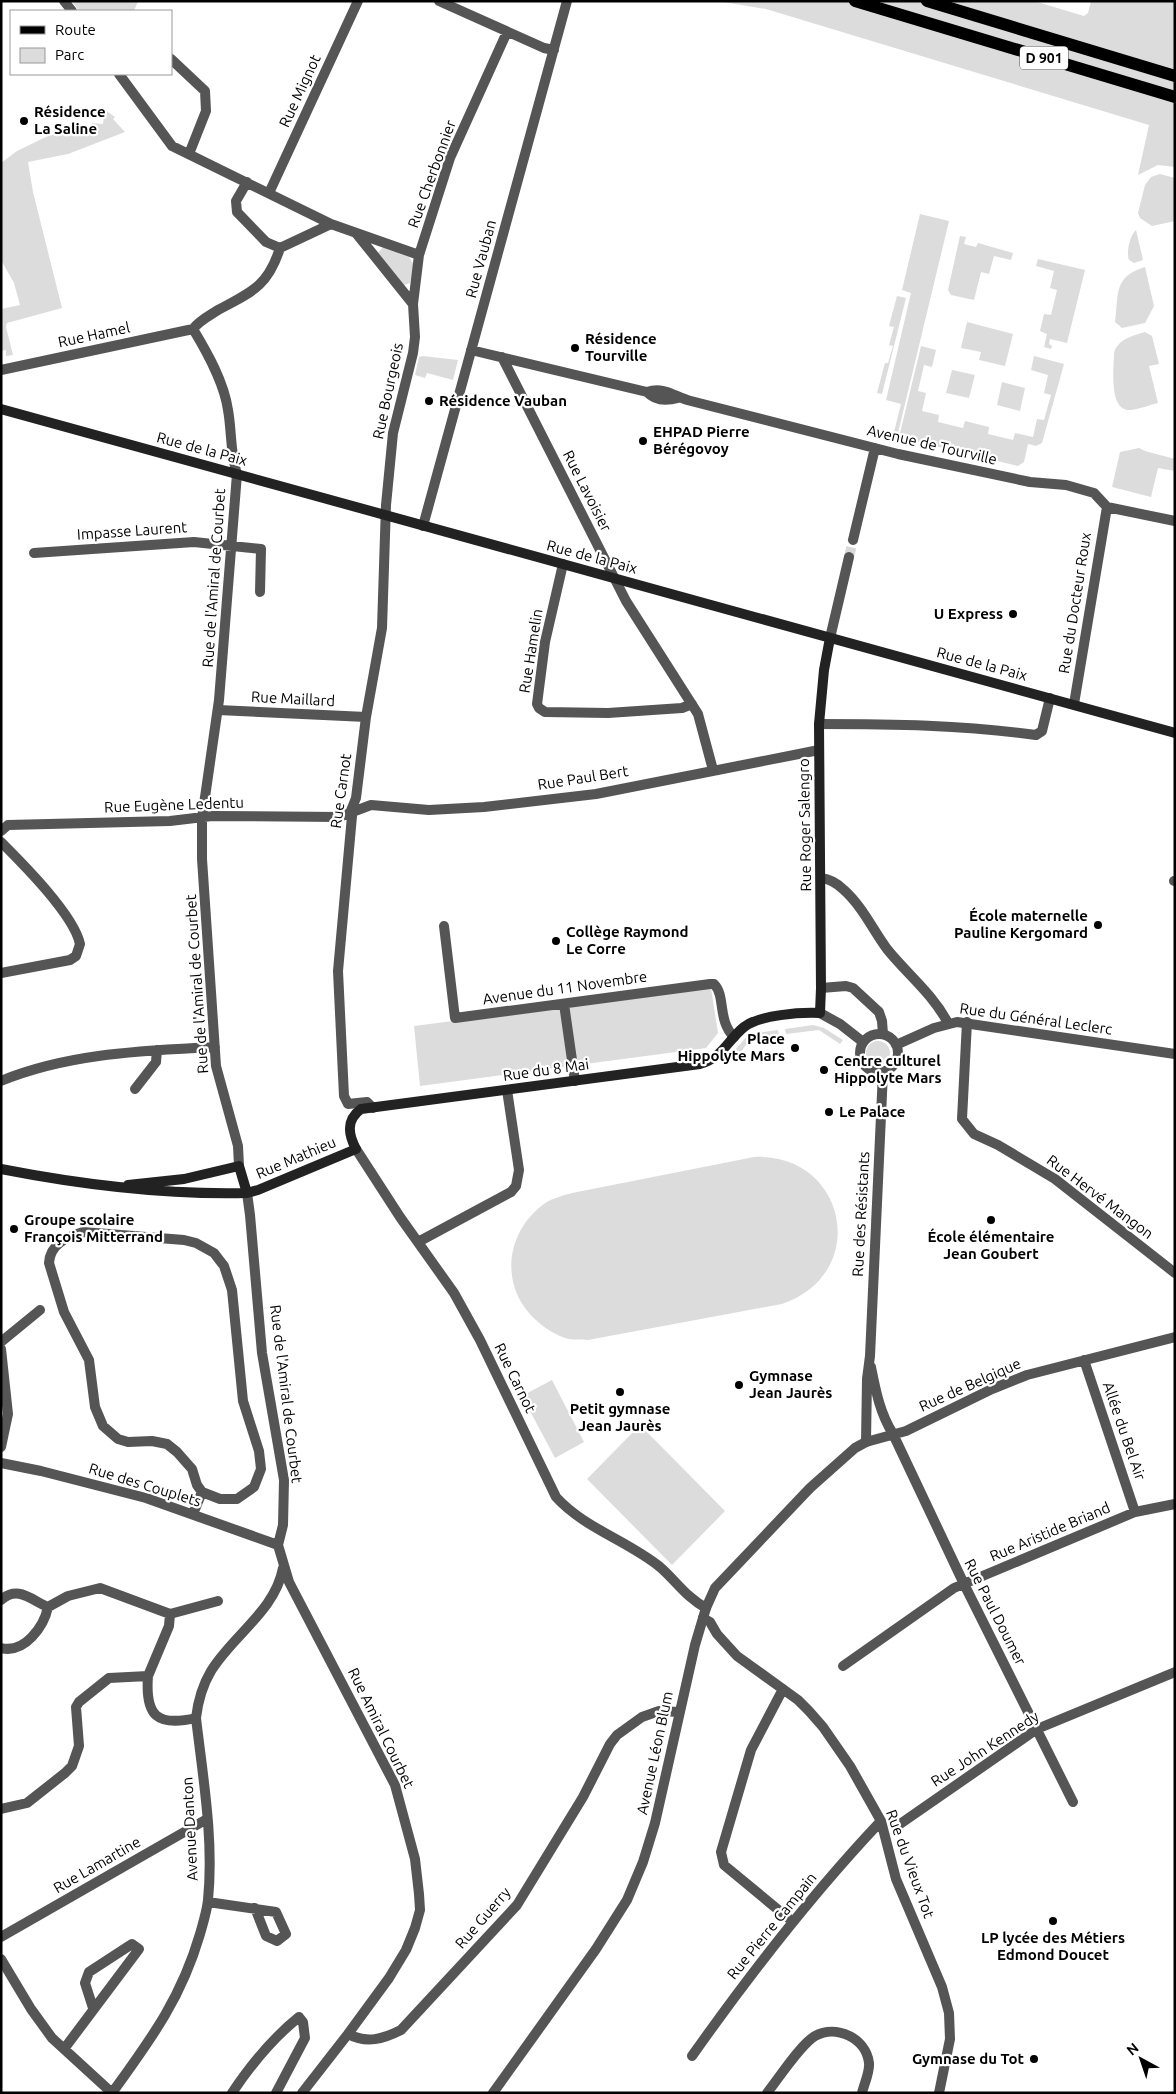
<svg xmlns="http://www.w3.org/2000/svg" width="1176" height="2094" viewBox="0 0 1176 2094" font-family="Ubuntu,sans-serif">
<style>
.green{fill:#dcdcdc}
.lines{fill:none;stroke-linecap:round;stroke-linejoin:round}
.minor-tunnel{stroke:#d9d9d9;stroke-width:10;stroke-dasharray:10 5;stroke-linecap:butt}
.primary-casing{stroke:#dbdbdb;stroke-width:14}
.minor{stroke:#555;stroke-width:10}
.tertiary{stroke:#555;stroke-width:10}
.secondary{stroke:#222;stroke-width:10}
.primary{stroke:#000;stroke-width:12}
.poi-dot{fill:#000;stroke:#fff;stroke-width:2}
.labels{text-anchor:middle;stroke-width:4.5;stroke-linejoin:round;paint-order:stroke}
.shield{fill:#fff;stroke:#4c4c4c;stroke-width:1}
.shield-label{font-size:14px;font-weight:bold;fill:#000}
.street-label{font-size:15px;fill:#000;stroke:#fff}
.poi-label{font-size:15px;font-weight:bold;fill:#000;stroke:#fff;text-anchor:start}
</style>
<rect width="100%" height="100%" fill="#fff"/>
<path class="green" d="M72,1H138L134,11H79Z
M717,1H1034L1084,16L1088,13L1091,1H1175V167L1158,165L1138,175L1149,125L766,9Z
M105,110L115,117L113,119L125,132L68,154L28,162L33,192L62,308L7,323L6,327L13,355L6,356V350L1,351V309L20,305L14,283L1,260V163L17,151L50,135L91,129L92,123L103,124Z
M1160,174L1175,178V221L1152,226L1140,218L1138,213L1145,185L1151,177Z
M920,214L949,221L898,433L894,432L901,404L886,400L911,293L902,290Z
M1136,230L1143,260L1134,263L1129,260C1126,252 1130,235 1136,230Z
M960,236L966,237L964,244L976,247L978,243L1013,253L1011,260L994,256L989,274L981,272L974,300L951,295L948,290Z
M383,247L409,257L414,265L410,283L404,285L378,253Z
M1038,259L1085,270L1067,343L1050,339L1049,344L1052,346L1051,349L1044,347L1047,334L1040,331L1044,314L1051,315L1057,290L1050,288L1054,271L1036,266Z
M1145,267L1154,306L1145,323L1122,328L1115,322C1119,293 1113,277 1145,267Z
M897,296L906,298L882,394L877,393L885,363H888L893,346L889,345L894,327L889,326Z
M967,322L1013,334L1005,366L979,360L981,352L961,348Z
M1145,332L1152,336L1159,364L1149,366L1158,403C1149,405 1140,409 1131,410C1108,412 1114,367 1114,353C1118,339 1132,336 1145,332Z
M921,346L936,350L932,367L924,365L918,391L926,393L922,411L939,415L938,422L963,428L965,421L989,427L988,434L1013,440L1015,433L1033,437L1037,419L1044,420L1051,395L1044,393L1048,375L1031,370L1034,356L1064,364L1042,443L1036,446L1028,444L1024,462L1018,466L906,439L907,434L900,433Z
M423,356L458,360L453,380L427,373L425,378L415,375L419,357Z
M952,370L975,375L969,398L946,393Z
M1002,382L1025,388L1020,411L997,405Z
M1139,448L1145,451L1175,459V471L1158,468L1151,497L1112,487L1120,452Z
M711,988L718,1033L706,1048L420,1086L414,1026Z
M813,1025L824,1028L843,1040L840,1044L819,1030L786,1034L785,1029Z
M778,1030L779,1035L750,1039L739,1055L734,1051L749,1034Z
M866 1053a12 12 0 1 1 24 0a12 12 0 1 1-24 0Z
M754,1157C846,1152 872,1273 782,1304L588,1340C582,1339 575,1340 569,1339C557,1336 544,1328 536,1320C501,1289 504,1237 540,1207C549,1199 561,1196 572,1193Z
M552,1380L584,1442L555,1458L522,1396Z
M640,1425L725,1511L672,1565L587,1479Z"/>
<g class="lines">
<path class="minor-tunnel" d="M849,557L853,540"/>
<g class="primary-casing">
<path id="primary" d="M855,1L1175,97
M927,1L1175,76"/>
</g>
<path class="minor" d="M64,1L72,11
M439,1L544,48L554,50
M171,59L205,91L206,111L189,154
M119,74L172,146L331,224L419,255
M247,182L236,201L237,212L266,242L280,248
M269,193L358,1
M356,233L413,304
M471,350L647,392C655,401 667,401 678,398
M502,357L626,601L698,714L713,770
M1,370L193,329
M647,392C664,386 675,397 691,401L898,454L1030,482L1066,485L1094,493L1107,507L1175,521
M423,526L567,1
M853,540L875,448
M34,553L194,542L261,549L260,592
M563,564L545,642L537,704L539,708L545,712L608,713L682,708L692,704
M830,638L849,557
M1074,704L1107,507
M218,710L366,717
M819,724C892,724 964,725 1036,735L1042,731L1050,698
M1,831L8,825L170,821L212,816L339,817L371,805L429,810L484,807L596,794L819,750
M1,842C23,864 74,915 80,944L76,956L70,960L1,973
M821,878C830,879 837,883 844,890C862,906 873,930 887,949C908,975 932,993 948,1023
M1174,881H1175
M444,926L455,1018L710,984H714C726,996 717,1020 734,1037
M821,988L846,986L853,988L879,1012L882,1021L883,1034
M564,1004L575,1081
M967,1022L962,1119L974,1134L998,1145L1055,1179L1175,1273
M1,1081C69,1053 143,1051 215,1047
M135,1089L156,1062L157,1050
M373,1108L367,1102L348,1104L344,1096L338,971L352,816L350,813L356,798L366,717L382,628L386,505L393,433L413,353L415,337L413,304L419,255L450,158L507,32
M356,1149L400,1217L454,1293L480,1340L556,1497C584,1528 628,1541 660,1567C676,1581 687,1598 706,1608
M239,1166L238,1146L216,1066L202,859V818L219,700L237,474C230,453 232,432 228,410C224,382 207,352 193,329C200,320 209,316 218,310C252,292 268,286 280,248L331,224
M247,1193L250,1215L262,1353L284,1480L283,1525L278,1545L289,1582L395,1785L415,1859L419,1894L420,1910L415,1928L406,1950L389,1978L348,2034L302,2093
M83,1232L184,1240L196,1243L214,1253L224,1266L232,1290L243,1401L259,1451L261,1469L254,1487L237,1499H220L202,1492L197,1485L192,1469L177,1452L167,1444L152,1441L128,1442L118,1439L103,1426L95,1407L89,1360L64,1312L49,1263C50,1244 67,1237 83,1232Z
M418,1242L511,1192L516,1186L519,1170L507,1090
M1,1342L40,1310
M1,1349L8,1414L1,1447
M1084,1360L1135,1512
M893,1434L964,1584L1073,1802
M866,1442L906,1431L992,1389L1027,1375L1175,1337
M1,1463L41,1471L146,1498L278,1545
M193,1514L202,1492
M1,1600C18,1585 31,1600 48,1607L68,1596L100,1588L170,1614L169,1626L148,1676
M170,1614L218,1601
M703,1618L710,1622L717,1634L737,1656L798,1700L809,1711L823,1727L850,1766L881,1821L896,1879L942,1987L949,2013L950,2039L939,2093
M1,1648C25,1654 44,1626 48,1607
M843,1666L954,1588L1135,1512L1175,1504
M783,1689L751,1750L721,1852L724,1865L793,1922
M1,1809L27,1803L65,1773L72,1766L79,1746L76,1707L79,1702L109,1678L148,1676C145,1716 157,1727 196,1718
M900,1824L1037,1729L1175,1672
M208,1902L276,1912L286,1934L277,1941L266,1936L255,1908
M1,1937L207,1819
M1,1959L31,2009L52,2038L112,2093
M348,2034C367,2044 383,2039 401,2030L517,1905L583,1797L610,1744L617,1735L642,1717L659,1711L679,1712
M64,2049L139,1949L132,1944L89,1972L85,1983L93,2008
M692,2056C750,1974 812,1894 881,1821
M112,2093C151,2039 181,1999 200,1934C203,1923 207,1911 208,1900C214,1840 203,1778 196,1718C198,1701 202,1686 211,1671C233,1635 275,1611 283,1568
M232,2093C250,2066 273,2038 299,2017L303,2022L305,2038L276,2093
M767,2093C779,2078 800,2045 815,2036C836,2024 866,2038 869,2063C870,2072 864,2084 862,2093"/>
<path class="tertiary" d="M820,1013L840,1024L863,1042
M860 1053a19 19 0 1 1 38 0a19 19 0 1 1-38 0Z
M896,1045L934,1028L957,1022L1175,1054
M871,1367C876,1392 880,1413 893,1434
M493,2093L596,1949L627,1900L643,1862L655,1823L695,1645L706,1608L715,1588L810,1488L855,1448L866,1442L867,1379L870,1356L883,1072"/>
<path class="secondary" d="M1,409L1175,733
M1,1169C83,1185 163,1195 247,1193L258,1190L356,1149C348,1134 346,1120 361,1109L700,1064C722,1058 728,1040 744,1027C759,1015 801,1012 820,1013L821,988L819,724L824,670L830,638
M128,1185L184,1179L239,1166L247,1193"/>
<use href="#primary" class="primary"/>
</g>
<g class="poi-dot">
<circle cx="24" cy="121" r="5"/>
<circle cx="575" cy="348" r="5"/>
<circle cx="429" cy="401" r="5"/>
<circle cx="643" cy="441" r="5"/>
<circle cx="1013" cy="614" r="5"/>
<circle cx="1098" cy="925" r="5"/>
<circle cx="556" cy="941" r="5"/>
<circle cx="795" cy="1048" r="5"/>
<circle cx="824" cy="1070" r="5"/>
<circle cx="829" cy="1112" r="5"/>
<circle cx="991" cy="1220" r="5"/>
<circle cx="14" cy="1229" r="5"/>
<circle cx="739" cy="1385" r="5"/>
<circle cx="620" cy="1392" r="5"/>
<circle cx="1053" cy="1921" r="5"/>
<circle cx="1034" cy="2059" r="5"/>
</g>
<g class="labels">
<rect class="shield" x="1020" y="46.5" width="48" height="23" rx="4"/>
<g class="shield-label">
<text x="1044" y="63">D 901</text>
</g>
<g class="street-label">
<text transform="translate(300 91) rotate(-65)" y="5">Rue Mignot</text>
<text transform="translate(432 174) rotate(-70)" y="5">Rue Cherbonnier</text>
<text transform="translate(481 259) rotate(-75)" y="5">Rue Vauban</text>
<text transform="translate(94 335) rotate(-12)" y="5">Rue Hamel</text>
<text transform="translate(388 391) rotate(-78)" y="5">Rue Bourgeois</text>
<text transform="translate(932 445) rotate(13)" y="5">Avenue de Tourville</text>
<text transform="translate(202 449) rotate(15)" y="5">Rue de la Paix</text>
<text transform="translate(587 491) rotate(63)" y="5">Rue Lavoisier</text>
<text transform="translate(132 531) rotate(-4)" y="5">Impasse Laurent</text>
<text transform="translate(592 557) rotate(15)" y="5">Rue de la Paix</text>
<text transform="translate(214 578) rotate(-86)" y="5">Rue de l'Amiral de Courbet</text>
<text transform="translate(1075 603) rotate(-81)" y="5">Rue du Docteur Roux</text>
<text transform="translate(531 651) rotate(-81)" y="5">Rue Hamelin</text>
<text transform="translate(982 664) rotate(15)" y="5">Rue de la Paix</text>
<text transform="translate(293 699) rotate(3)" y="5">Rue Maillard</text>
<text transform="translate(583 778) rotate(-9)" y="5">Rue Paul Bert</text>
<text transform="translate(341 791) rotate(-82)" y="5">Rue Carnot</text>
<text transform="translate(174 805) rotate(-2)" y="5">Rue Eugène Ledentu</text>
<text transform="translate(805 825) rotate(-91)" y="5">Rue Roger Salengro</text>
<text transform="translate(197 984) rotate(-94)" y="5">Rue de l'Amiral de Courbet</text>
<text transform="translate(565 988) rotate(-8)" y="5">Avenue du 11 Novembre</text>
<text transform="translate(1036 1019) rotate(8)" y="5">Rue du Général Leclerc</text>
<text transform="translate(546 1070) rotate(-8)" y="5">Rue du 8 Mai</text>
<text transform="translate(296 1158) rotate(-23)" y="5">Rue Mathieu</text>
<text transform="translate(1100 1197) rotate(37)" y="5">Rue Hervé Mangon</text>
<text transform="translate(861 1214) rotate(-87)" y="5">Rue des Résistants</text>
<text transform="translate(515 1378) rotate(64)" y="5">Rue Carnot</text>
<text transform="translate(970 1385) rotate(-24)" y="5">Rue de Belgique</text>
<text transform="translate(286 1394) rotate(83)" y="5">Rue de l'Amiral de Courbet</text>
<text transform="translate(1124 1431) rotate(71)" y="5">Allée du Bel Air</text>
<text transform="translate(145 1485) rotate(17)" y="5">Rue des Couplets</text>
<text transform="translate(1050 1532) rotate(-23)" y="5">Rue Aristide Briand</text>
<text transform="translate(995 1612) rotate(63)" y="5">Rue Paul Doumer</text>
<text transform="translate(381 1728) rotate(64)" y="5">Rue Amiral Courbet</text>
<text transform="translate(985 1749) rotate(-33)" y="5">Rue John Kennedy</text>
<text transform="translate(655 1753) rotate(-78)" y="5">Avenue Léon Blum</text>
<text transform="translate(190 1829) rotate(-93)" y="5">Avenue Danton</text>
<text transform="translate(910 1864) rotate(70)" y="5">Rue du Vieux Tot</text>
<text transform="translate(97 1865) rotate(-30)" y="5">Rue Lamartine</text>
<text transform="translate(483 1918) rotate(-49)" y="5">Rue Guerry</text>
<text transform="translate(772 1926) rotate(-51)" y="5">Rue Pierre Campain</text>
</g>
<g class="poi-label">
<text x="34" y="117">Résidence<tspan x="34" dy="17">La Saline</tspan></text>
<text x="585" y="344">Résidence<tspan x="585" dy="17">Tourville</tspan></text>
<text x="439" y="406">Résidence Vauban</text>
<text x="653" y="437">EHPAD Pierre<tspan x="653" dy="17">Bérégovoy</tspan></text>
<text x="1003" y="619" text-anchor="end">U Express</text>
<text x="1088" y="921" text-anchor="end">École maternelle<tspan x="1088" dy="17">Pauline Kergomard</tspan></text>
<text x="566" y="937">Collège Raymond<tspan x="566" dy="17">Le Corre</tspan></text>
<text x="785" y="1044" text-anchor="end">Place<tspan x="785" dy="17">Hippolyte Mars</tspan></text>
<text x="834" y="1066">Centre culturel<tspan x="834" dy="17">Hippolyte Mars</tspan></text>
<text x="839" y="1117">Le Palace</text>
<text x="24" y="1225">Groupe scolaire<tspan x="24" dy="17">François Mitterrand</tspan></text>
<text x="991" y="1242" text-anchor="middle">École élémentaire<tspan x="991" dy="17">Jean Goubert</tspan></text>
<text x="749" y="1381">Gymnase<tspan x="749" dy="17">Jean Jaurès</tspan></text>
<text x="620" y="1414" text-anchor="middle">Petit gymnase<tspan x="620" dy="17">Jean Jaurès</tspan></text>
<text x="1053" y="1943" text-anchor="middle">LP lycée des Métiers<tspan x="1053" dy="17">Edmond Doucet</tspan></text>
<text x="1024" y="2064" text-anchor="end">Gymnase du Tot</text>
</g>
</g>
<rect width="1176" height="2094" fill="none" stroke="#000000" stroke-width="5"/>
<rect x="10" y="10" width="162" height="65" fill="#ffffff" stroke="#999999"/>
<rect x="20" y="26" width="25" height="8" fill="#000000" stroke="#999999"/>
<text x="55" y="35" font-size="15" fill="#000000">Route</text>
<rect x="20" y="48" width="25" height="15" fill="#dcdcdc" stroke="#999999"/>
<text x="55" y="60" font-size="15" fill="#000000">Parc</text>
<g transform="translate(1141 2059) rotate(320)" stroke="#ffffff" stroke-width="4" paint-order="stroke">
<path d="M0-4L9 19L0 12L-9 19Z" fill="#000000"/>
<text y="-8" font-size="14" font-weight="bold" text-anchor="middle" fill="#000000">N</text>
</g>
</svg>
